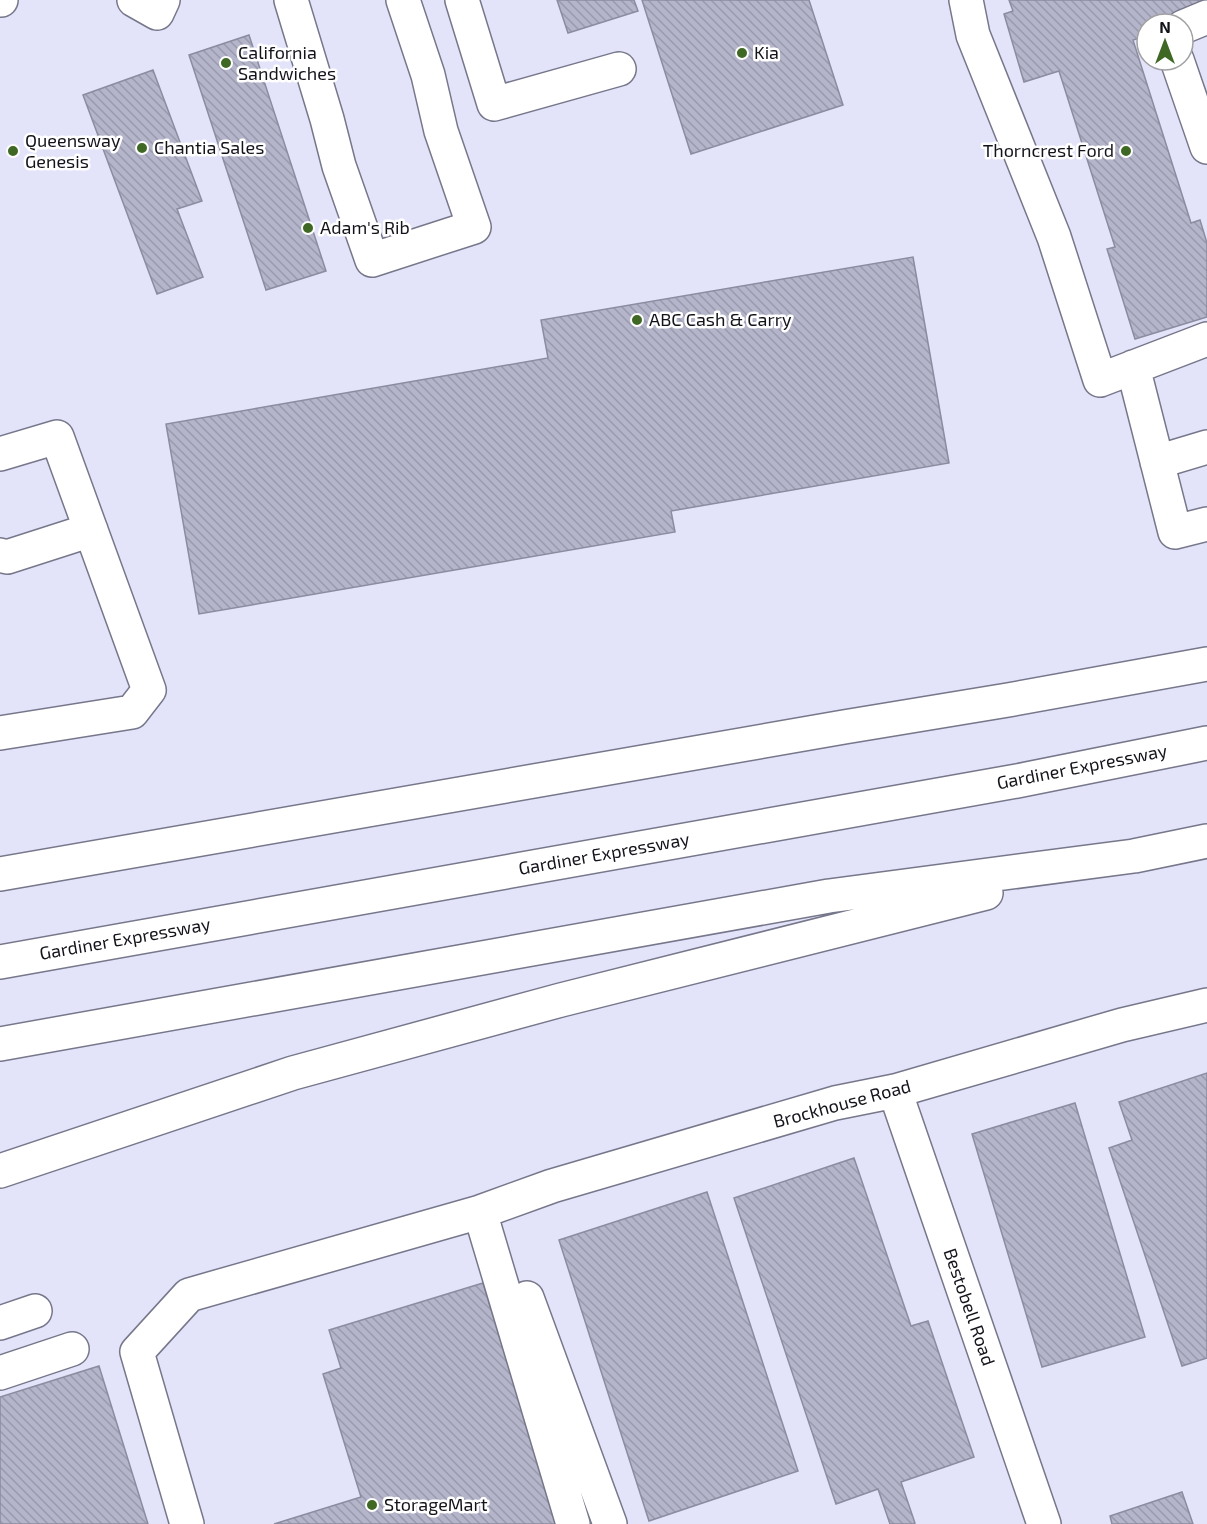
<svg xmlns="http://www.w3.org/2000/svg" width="1207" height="1524" viewBox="0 0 1207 1524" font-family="'Exo 2',sans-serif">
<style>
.building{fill:url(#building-back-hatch);stroke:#8b8ca0;stroke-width:1.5}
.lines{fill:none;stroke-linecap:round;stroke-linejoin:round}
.minor-casing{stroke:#77778b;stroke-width:36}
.major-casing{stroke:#77778b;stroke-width:36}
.highway-casing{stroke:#77778b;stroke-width:36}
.minor{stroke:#fff;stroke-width:33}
.major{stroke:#fff;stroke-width:33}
.highway{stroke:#fff;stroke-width:33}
.poi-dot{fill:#3e6824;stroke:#fff;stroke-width:2}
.labels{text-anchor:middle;stroke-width:5;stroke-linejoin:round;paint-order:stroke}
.poi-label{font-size:18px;fill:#13131b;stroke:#fff;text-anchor:start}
.street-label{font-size:18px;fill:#13131b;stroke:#fff}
</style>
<defs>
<pattern id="building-back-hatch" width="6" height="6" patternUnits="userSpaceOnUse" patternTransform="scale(1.5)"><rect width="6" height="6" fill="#b4b4ca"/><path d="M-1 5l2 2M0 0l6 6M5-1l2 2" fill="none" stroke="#9a9aad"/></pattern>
</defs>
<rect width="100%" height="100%" fill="#e3e4fa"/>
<path class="building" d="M557,0H634L638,11L568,33Z
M642,0H809L843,105L691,154Z
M1009,0H1203L1207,13L1183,24H1147V36L1133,40L1191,223L1200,220L1207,243V317L1135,339L1107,249L1115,247L1059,71L1024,82L1004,14L1013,11Z
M249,35L326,271L266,290L189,55Z
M153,70L202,201L177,209L203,277L157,294L83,95Z
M913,257L949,463L671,511L675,532L199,614L166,424L548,358L541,320Z
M1207,1073V1358L1182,1366L1109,1148L1132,1140L1119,1102Z
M1075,1103L1145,1337L1042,1367L972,1134Z
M854,1158L911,1326L928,1321L974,1457L901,1482L915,1523L913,1524H890L878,1489L836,1504L734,1198Z
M707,1192L798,1471L649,1521L559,1240Z
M483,1283L557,1524H274L361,1497L323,1374L341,1368L329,1330Z
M99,1366L148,1524H0V1397Z
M1182,1492L1193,1524H1112L1110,1516Z"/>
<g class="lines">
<g class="minor-casing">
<path id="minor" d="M134,0L157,13L163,0
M291,0L327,119L339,166L372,260L474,227L441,131L428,75L403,0
M462,0L494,104L619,69
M966,0L973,35L1054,237L1100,380L1207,339
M1183,27L1207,17
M1177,60L1207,147
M1133,367L1175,532L1207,524
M0,454L57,437L149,690L132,712L0,733
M1157,462L1207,447
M0,555L7,557L91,530
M895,1091L1044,1524
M480,1212L573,1524
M527,1298L610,1524
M0,1323L35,1311
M0,1373L72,1349
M187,1524L137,1352L189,1295L480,1212L552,1186L835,1103L895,1091L1122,1025L1207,1005"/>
</g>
<g class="major-casing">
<path id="major" d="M0,0H1"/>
</g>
<g class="highway-casing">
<path id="highway" d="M0,874L844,727L1008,700L1207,664
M0,962L1017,781L1207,743
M0,1044L829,896L1134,856L1207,841
M0,1171L293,1073L561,1000L986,893"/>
</g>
<use href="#minor" class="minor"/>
<use href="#major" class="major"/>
<use href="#highway" class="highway"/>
</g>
<g class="poi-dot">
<circle cx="742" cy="53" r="6"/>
<circle cx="226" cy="63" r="6"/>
<circle cx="142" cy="148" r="6"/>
<circle cx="13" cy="151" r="6"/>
<circle cx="1126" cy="151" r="6"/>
<circle cx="308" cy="228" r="6"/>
<circle cx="637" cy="320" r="6"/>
<circle cx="372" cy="1505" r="6"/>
</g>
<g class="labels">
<g class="poi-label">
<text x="238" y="59">California<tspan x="238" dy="21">Sandwiches</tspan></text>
<text x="754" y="59">Kia</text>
<text x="25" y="147">Queensway<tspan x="25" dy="21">Genesis</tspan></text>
<text x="154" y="154">Chantia Sales</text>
<text x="1114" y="157" text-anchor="end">Thorncrest Ford</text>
<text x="320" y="234">Adam's Rib</text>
<text x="649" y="326">ABC Cash &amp; Carry</text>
<text x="384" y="1511">StorageMart</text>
</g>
<g class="street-label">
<text transform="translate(1082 767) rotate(-11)" y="6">Gardiner Expressway</text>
<text transform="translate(604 854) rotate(-10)" y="6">Gardiner Expressway</text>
<text transform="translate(125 939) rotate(-10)" y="6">Gardiner Expressway</text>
<text transform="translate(842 1104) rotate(-15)" y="6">Brockhouse Road</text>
<text transform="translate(969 1307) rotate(71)" y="6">Bestobell Road</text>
</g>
</g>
<g transform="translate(1165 42)"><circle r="28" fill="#ffffff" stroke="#a1a1a4" stroke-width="1.5"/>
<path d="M0-4.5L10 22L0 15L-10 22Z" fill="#3e6824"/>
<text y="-9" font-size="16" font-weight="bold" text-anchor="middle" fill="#13131b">N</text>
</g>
</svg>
